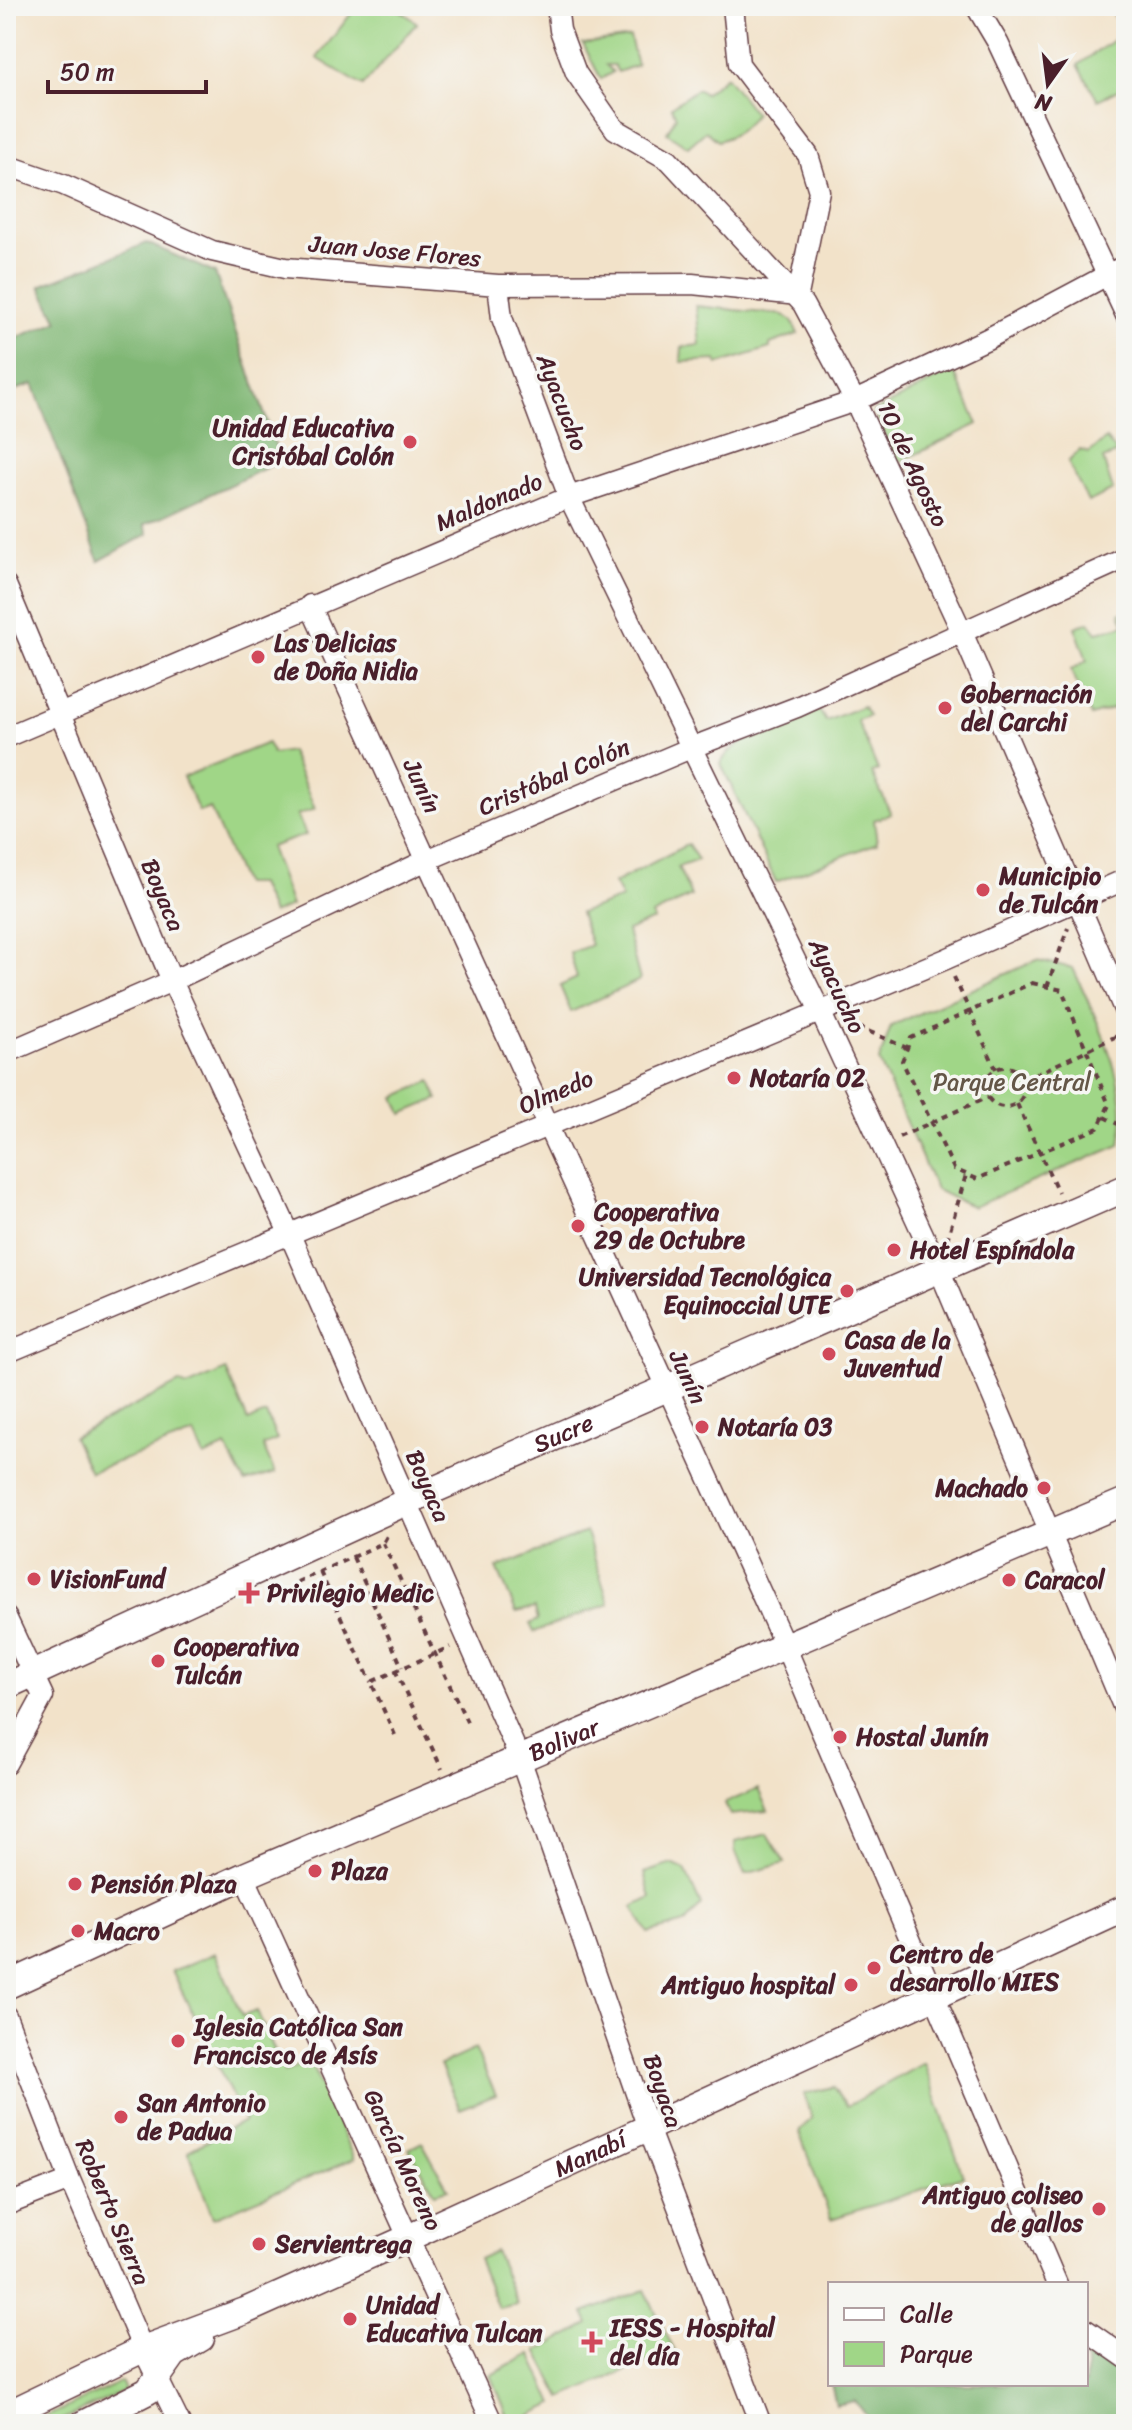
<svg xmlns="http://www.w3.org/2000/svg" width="1132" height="2430" viewBox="0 0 1132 2430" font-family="Sriracha,sans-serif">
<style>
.green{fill:#a0d687;stroke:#757a59;stroke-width:2}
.forest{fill:#80b774;stroke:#656b50;stroke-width:2}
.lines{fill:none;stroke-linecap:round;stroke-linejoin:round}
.minor-casing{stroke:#633c43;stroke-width:23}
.major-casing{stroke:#633c43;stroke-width:29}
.path{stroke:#633c43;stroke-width:4;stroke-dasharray:6 6;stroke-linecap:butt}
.minor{stroke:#fff;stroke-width:20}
.major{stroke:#fff;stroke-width:26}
.poi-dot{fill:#d1495b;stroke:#f6f6f2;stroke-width:3}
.labels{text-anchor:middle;stroke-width:7;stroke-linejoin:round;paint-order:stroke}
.street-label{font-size:24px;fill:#4a1f2b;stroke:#f6f6f2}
.poi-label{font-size:24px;font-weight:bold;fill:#4a1f2b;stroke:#f6f6f2;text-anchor:start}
.park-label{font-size:24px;fill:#645647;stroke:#f6f6f2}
</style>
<rect width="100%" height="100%" fill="#f6f6f2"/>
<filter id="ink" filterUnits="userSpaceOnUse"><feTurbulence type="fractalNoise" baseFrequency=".0125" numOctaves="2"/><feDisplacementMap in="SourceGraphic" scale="16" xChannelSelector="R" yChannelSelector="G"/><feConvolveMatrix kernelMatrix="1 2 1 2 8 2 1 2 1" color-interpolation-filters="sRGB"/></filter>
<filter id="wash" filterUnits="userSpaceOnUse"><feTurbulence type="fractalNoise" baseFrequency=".006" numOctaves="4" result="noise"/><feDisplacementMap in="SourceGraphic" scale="32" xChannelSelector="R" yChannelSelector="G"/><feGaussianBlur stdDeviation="1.8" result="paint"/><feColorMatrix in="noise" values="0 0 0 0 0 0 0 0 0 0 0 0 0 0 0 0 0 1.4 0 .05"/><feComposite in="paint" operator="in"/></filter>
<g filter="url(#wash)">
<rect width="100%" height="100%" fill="#f2e2c9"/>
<path class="green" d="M357,6H395L417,23L363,86L317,58Z
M1110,6H1126V86L1098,100L1078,65L1122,34Z
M630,37L637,65L618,72L614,65H606L613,72L601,79L583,44Z
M726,76L755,114C744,128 735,136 718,141L706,131L688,147L667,133L676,116L671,107L697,89L704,94Z
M696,306L784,315L792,321L798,334L770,344V348L718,364L716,360L681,362L682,347L700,345Z
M953,370L978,424L898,463L874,412Z
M1106,439L1118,453L1103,459L1113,490L1088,502L1068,462L1080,450L1089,453Z
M1126,610V704L1091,716L1071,670L1087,660L1075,627L1089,622L1097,632L1125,625L1120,613Z
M863,706L869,716L857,720L878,770L872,773L891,814L874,820L877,843L776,882L721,764C729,739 794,720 818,709L826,721Z
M267,743L273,754L290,751L315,809L297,815L306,835L270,847L291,906L272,914L259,884H243L210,808L199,812L183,777Z
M688,844L698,860L678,867L691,896L652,915L654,920L627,931L640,980L571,1012L560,986L577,978L570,953L591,945L580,913L622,898L614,883Z
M1037,960L1073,968C1097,1021 1132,1085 1120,1145L973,1207L936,1190L879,1061L891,1026Z
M431,1081L438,1099L402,1114L395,1097Z
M226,1370L248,1421L266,1414L277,1440L263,1446L275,1473L245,1482L226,1447L204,1457L194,1434L90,1472L73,1437L179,1383L187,1387Z
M586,1532L609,1604L534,1632L530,1624L538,1620L535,1608L516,1612L497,1568Z
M758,1789L768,1811L730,1815L725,1803Z
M767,1834L785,1863L745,1874L735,1851V1842Z
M672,1864L685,1870L701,1905L685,1923L648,1933L633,1907L651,1898L644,1873Z
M215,1953L242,2016L257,2011L284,2072L310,2061L354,2159L213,2218L188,2151L244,2121L172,1971Z
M475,2049L496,2095L460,2109L440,2065Z
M924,2063L963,2176L831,2219L799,2132L812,2118L804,2094L833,2087L847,2106Z
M422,2142L448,2189L435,2193L409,2149Z
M495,2251L517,2304L498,2308L478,2259Z
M645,2290L674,2350L562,2398L537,2351L589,2324L584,2313Z
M531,2354L554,2404L519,2421L508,2417L491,2375Z
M121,2382L125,2391L53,2424H30Z"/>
<path class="forest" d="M147,243L215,273L281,461L144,525L148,534L99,561L33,384L6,393V342L58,321L40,286Z
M1086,2344L1126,2365V2424H873L855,2401L836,2405L831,2384H1086Z"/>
</g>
<g filter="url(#ink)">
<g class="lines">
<g class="minor-casing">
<path id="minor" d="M557,6L560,30L576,73L615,129L669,160L803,304L855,401L962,632L1126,1014
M733,6L739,64L808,155L819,191L798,295
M976,6L998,43L1126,315
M6,165L64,185L212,251L285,268L498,285L692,284L798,295
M498,285L502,318L569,497L820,1011L939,1269L1126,1713
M6,585L172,981L290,1235L521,1761L648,2128L761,2424
M310,605L786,1648L1057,2284
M6,737L569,497L855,401L987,339L1126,265
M6,1053L172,981L427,860L693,747L797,707L1126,558
M6,1353L946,959L1126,879
M6,1617L43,1696L6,1764
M244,1876L493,2424
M6,2016L70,2180L143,2349L180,2424
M6,2205L70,2180
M1086,2330L1126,2358"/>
</g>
<g class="major-casing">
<g id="major">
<path id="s1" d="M6,1686L406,1502L1126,1188"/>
<path id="s2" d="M6,1986L244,1876L1126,1501"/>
<path id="s3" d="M6,2415L143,2349L245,2311L410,2237L1126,1908"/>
<path d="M83,2424L148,2391L174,2354L201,2338"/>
</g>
</g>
<path class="path" d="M954,977L996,1069
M1032,983L1062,990L1109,1105L1098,1128L977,1179L954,1169L902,1061L911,1038Z
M1047,987L1068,928
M847,1022L907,1048
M985 1087a20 20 0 1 1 40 0a20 20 0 1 1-40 0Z
M1024,1080L1123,1033
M1017,1104L1058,1192
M1104,1117L1126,1128
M899,1137L988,1097
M947,1240L966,1175
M383,1543L468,1724
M353,1557L402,1667
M320,1572L371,1682
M297,1582L383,1543L387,1536
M395,1670L442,1769
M395,1735L371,1682L450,1647"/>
<use href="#minor" class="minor"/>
<use href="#major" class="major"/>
</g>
</g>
<g class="poi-dot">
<circle cx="410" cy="442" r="8"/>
<circle cx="258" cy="657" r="8"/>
<circle cx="945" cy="708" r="8"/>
<circle cx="983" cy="890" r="8"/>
<circle cx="734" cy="1078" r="8"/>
<circle cx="578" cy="1226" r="8"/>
<circle cx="894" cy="1250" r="8"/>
<circle cx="847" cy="1291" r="8"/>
<circle cx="829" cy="1354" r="8"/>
<circle cx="702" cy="1427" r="8"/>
<circle cx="1044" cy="1488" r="8"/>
<circle cx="34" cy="1579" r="8"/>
<circle cx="1009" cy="1580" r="8"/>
<path d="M245 1581h8v8h8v8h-8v8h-8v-8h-8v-8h8z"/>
<circle cx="158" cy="1661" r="8"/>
<circle cx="840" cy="1737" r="8"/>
<circle cx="315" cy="1871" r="8"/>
<circle cx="75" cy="1884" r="8"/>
<circle cx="78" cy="1931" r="8"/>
<circle cx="874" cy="1968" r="8"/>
<circle cx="851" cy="1985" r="8"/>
<circle cx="178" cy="2041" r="8"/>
<circle cx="121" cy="2117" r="8"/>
<circle cx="1099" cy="2209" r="8"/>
<circle cx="259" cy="2244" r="8"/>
<circle cx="350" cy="2319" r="8"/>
<path d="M588 2330h8v8h8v8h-8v8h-8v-8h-8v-8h8z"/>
</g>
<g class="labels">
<g class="street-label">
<text transform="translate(395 251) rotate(5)" y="8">Juan Jose Flores</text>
<text transform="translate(562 402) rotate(69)" y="8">Ayacucho</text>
<text transform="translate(913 464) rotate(65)" y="8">10 de Agosto</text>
<text transform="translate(489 502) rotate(-23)" y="8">Maldonado</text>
<text transform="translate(554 777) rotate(-23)" y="8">Cristóbal Colón</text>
<text transform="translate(422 786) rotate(65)" y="8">Junín</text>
<text transform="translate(163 895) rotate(67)" y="8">Boyaca</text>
<text transform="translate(837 986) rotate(65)" y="8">Ayacucho</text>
<text transform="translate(556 1092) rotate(-23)" y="8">Olmedo</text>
<text transform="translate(688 1377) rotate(65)" y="8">Junín</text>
<text dy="8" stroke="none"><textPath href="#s1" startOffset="612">Sucre</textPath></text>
<text transform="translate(428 1486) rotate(66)" y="8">Boyaca</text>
<text dy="8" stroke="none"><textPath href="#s2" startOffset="610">Bolivar</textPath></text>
<text transform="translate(663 2091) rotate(71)" y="8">Boyaca</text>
<text dy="8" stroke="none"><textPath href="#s3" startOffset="640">Manabí</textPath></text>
<text transform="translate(403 2160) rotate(65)" y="8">García Moreno</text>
<text transform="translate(113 2212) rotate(67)" y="8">Roberto Sierra</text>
</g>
<g class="poi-label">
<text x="394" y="436" text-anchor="end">Unidad Educativa<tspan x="394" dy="28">Cristóbal Colón</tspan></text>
<text x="274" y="651">Las Delicias<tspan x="274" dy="28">de Doña Nidia</tspan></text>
<text x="961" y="702">Gobernación<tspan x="961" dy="28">del Carchi</tspan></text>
<text x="999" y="884">Municipio<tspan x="999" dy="28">de Tulcán</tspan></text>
<text x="750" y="1086">Notaría 02</text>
<text x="594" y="1220">Cooperativa<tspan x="594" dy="28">29 de Octubre</tspan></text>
<text x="910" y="1258">Hotel Espíndola</text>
<text x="831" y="1285" text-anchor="end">Universidad Tecnológica<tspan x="831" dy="28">Equinoccial UTE</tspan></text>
<text x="845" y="1348">Casa de la<tspan x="845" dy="28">Juventud</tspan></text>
<text x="718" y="1435">Notaría 03</text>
<text x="1028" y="1496" text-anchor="end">Machado</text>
<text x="50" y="1587">VisionFund</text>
<text x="1025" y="1588">Caracol</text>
<text x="267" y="1601">Privilegio Medic</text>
<text x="174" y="1655">Cooperativa<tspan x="174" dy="28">Tulcán</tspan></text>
<text x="856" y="1745">Hostal Junín</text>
<text x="331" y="1879">Plaza</text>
<text x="91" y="1892">Pensión Plaza</text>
<text x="94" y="1939">Macro</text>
<text x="890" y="1962">Centro de<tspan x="890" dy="28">desarrollo MIES</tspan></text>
<text x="835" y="1993" text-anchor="end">Antiguo hospital</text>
<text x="194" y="2035">Iglesia Católica San<tspan x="194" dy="28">Francisco de Asís</tspan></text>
<text x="137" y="2111">San Antonio<tspan x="137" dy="28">de Padua</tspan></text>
<text x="1083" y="2203" text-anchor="end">Antiguo coliseo<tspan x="1083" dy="28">de gallos</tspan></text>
<text x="275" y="2252">Servientrega</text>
<text x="366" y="2313">Unidad<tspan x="366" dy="28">Educativa Tulcan</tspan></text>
<text x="610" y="2336">IESS - Hospital<tspan x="610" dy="28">del día</tspan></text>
</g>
<g class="park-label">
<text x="1012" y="1090">Parque Central</text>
</g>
</g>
<rect width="1132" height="2430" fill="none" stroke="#f6f6f2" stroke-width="32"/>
<rect x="828" y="2282" width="260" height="104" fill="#f6f6f2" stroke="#b1a0a2" stroke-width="2"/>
<rect x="844" y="2308" width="40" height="12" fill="#ffffff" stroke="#b1a0a2" stroke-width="2"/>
<text x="900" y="2322" font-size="24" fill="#4a1f2b">Calle</text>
<rect x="844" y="2342" width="40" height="24" fill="#a0d687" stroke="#b1a0a2" stroke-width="2"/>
<text x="900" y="2362" font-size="24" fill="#4a1f2b">Parque</text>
<g transform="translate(1048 84) rotate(194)" stroke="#f6f6f2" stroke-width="6" paint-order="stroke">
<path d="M0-6L14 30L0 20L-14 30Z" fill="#4a1f2b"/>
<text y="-12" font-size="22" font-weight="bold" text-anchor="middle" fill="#4a1f2b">N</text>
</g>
<path d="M48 80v12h158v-12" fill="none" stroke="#4a1f2b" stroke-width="4"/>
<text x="60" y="80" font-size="24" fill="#4a1f2b" stroke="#f6f6f2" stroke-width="6" paint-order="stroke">50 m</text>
</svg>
